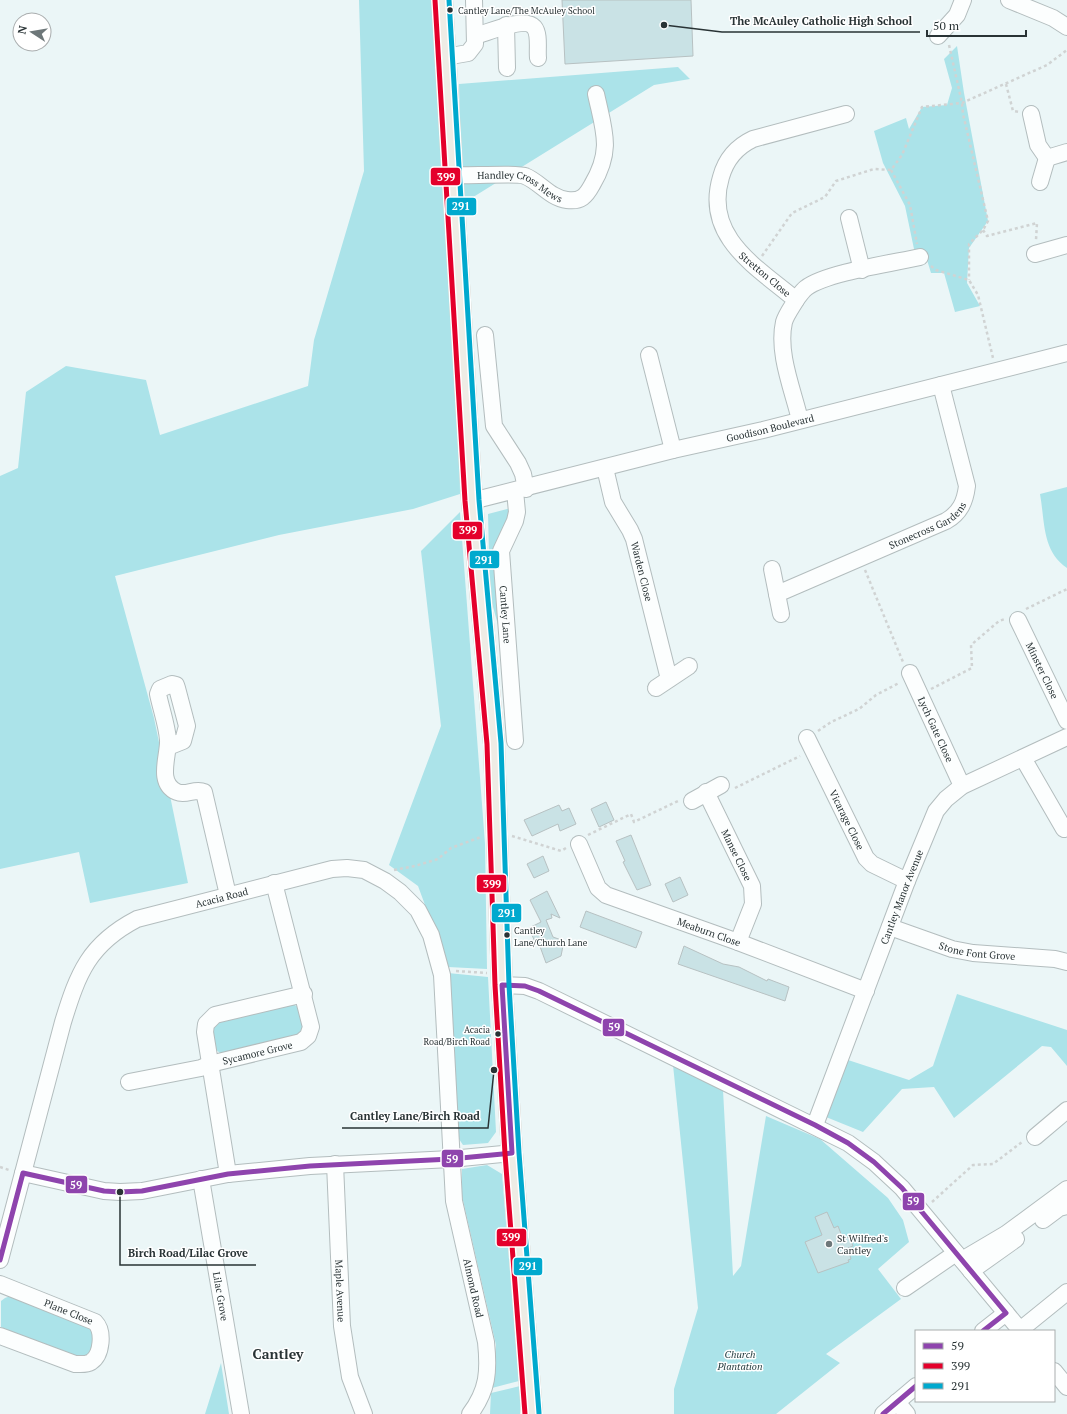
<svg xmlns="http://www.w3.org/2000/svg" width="1067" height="1414" viewBox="0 0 1067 1414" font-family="'PT Serif',serif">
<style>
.green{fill:#abe3e9}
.building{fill:#c9e2e5;stroke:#b7c1c2}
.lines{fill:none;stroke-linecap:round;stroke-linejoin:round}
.minor-casing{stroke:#b3bdbe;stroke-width:18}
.major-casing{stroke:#b5b3a8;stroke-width:22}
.path{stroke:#d0d3d3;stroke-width:2.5;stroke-dasharray:3 3;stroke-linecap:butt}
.minor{stroke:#fcfefe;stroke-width:16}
.major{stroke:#eeece5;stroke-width:20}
.bus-1-casing{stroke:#fff;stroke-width:8}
.bus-2-casing{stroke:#fff;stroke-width:8}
.bus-3-casing{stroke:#fff;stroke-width:8}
.bus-1{stroke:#8e44ad;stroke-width:5}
.bus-2{stroke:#e4002b;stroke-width:5}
.bus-3{stroke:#00a9ce;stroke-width:5}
.bus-dot{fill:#293335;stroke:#fff;stroke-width:1.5}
.poi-dot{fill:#6d7779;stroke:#fff;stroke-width:1.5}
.labels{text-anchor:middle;stroke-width:3;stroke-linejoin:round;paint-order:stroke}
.bus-label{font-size:9px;fill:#293335;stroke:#fff;text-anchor:start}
.street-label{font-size:10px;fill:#293335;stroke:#fff}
.poi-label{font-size:10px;fill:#293335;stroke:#fff;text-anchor:start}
.park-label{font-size:10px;font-style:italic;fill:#243c3f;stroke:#fff}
.district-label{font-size:14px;font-weight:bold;fill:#293335;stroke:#fff}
.leader{fill:none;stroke:#293335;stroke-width:1.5}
.callout-dot{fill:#293335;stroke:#fff;stroke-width:1.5}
.callout-label{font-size:11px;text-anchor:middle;font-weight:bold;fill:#293335;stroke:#fff;stroke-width:3;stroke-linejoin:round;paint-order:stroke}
.line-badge{stroke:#fff;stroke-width:1.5}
.badge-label{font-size:11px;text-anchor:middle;font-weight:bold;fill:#fff}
</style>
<rect width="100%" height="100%" fill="#ebf6f7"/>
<path class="green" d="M359,0H445L459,417L460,494L413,509L279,535L115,576L154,718L188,883L90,903L79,852L0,869V476L18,468L26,392L66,366L146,380L160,435L308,386L314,340L364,171Z
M957,46L964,93L988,221L969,248L967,283L980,306L955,312L944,273H931L924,250L914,249L905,206L883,163L874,131L906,118L909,129L922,107L947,105L952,88L944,59Z
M678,67L690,79L654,85L462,204L459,84Z
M1067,487V568C1042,551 1045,522 1040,494Z
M511,508L496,548L498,625L490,596L488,514Z
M460,512L485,844L487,969L448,967L418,886L389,865L441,726L421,551Z
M448,973L488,977L496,1132L488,1143L463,1145L457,1136Z
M957,994L1067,1030V1066L1051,1047L1042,1046L954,1118L934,1087L902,1089L863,1132L826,1117L848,1060L909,1080L933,1066Z
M291,1003L300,1008L304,1026L297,1036L226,1054L220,1053L214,1048L212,1026L215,1022Z
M673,1065L723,1090L733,1276L741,1266L766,1116L820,1139L888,1198L903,1220L909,1242L878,1269L901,1299L826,1354L840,1363L776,1414H674V1389L698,1308Z
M487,1165L502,1174L519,1381L492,1388L496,1345L462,1196V1169Z
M13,1295L92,1329C95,1343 94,1351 82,1360L1,1327V1301L5,1298Z
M221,1363L229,1414H205Z
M520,1386V1414H490L491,1393Z"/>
<path class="building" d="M562,0H691L693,56L565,64Z
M606,802L614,820L599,827L591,809Z
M559,805L562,811L569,808L576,824L560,831L558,824L532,836L524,820Z
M631,835L651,885L637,890L623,862L625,861L616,841Z
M543,856L549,871L534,878L527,864Z
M680,877L688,895L673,902L665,884Z
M547,891L560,918L551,914L552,918L546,920L553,937L564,941L561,956L546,963L538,941L535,942L529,928L541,922L530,900Z
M586,911L642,932L636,948L580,927Z
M684,946L723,964L739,967L767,981L768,979L789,987L785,1001L678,964Z
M827,1212L834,1228L838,1226L843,1239L849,1237L853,1246L848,1248L851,1259L848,1260L849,1262L818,1273L805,1242L822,1235L815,1217Z"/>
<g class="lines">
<g class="minor-casing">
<g id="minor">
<path d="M1009,0L1053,18L1067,27"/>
<path d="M506,25L507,68"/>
<path d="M475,36C487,33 525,16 534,27C540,34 537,50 538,58"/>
<path d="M938,36L957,15L963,0"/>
<path d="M445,57L468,53L475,44L474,0"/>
<path d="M1031,114L1038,145L1047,158L1067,152"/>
<path id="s1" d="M452,175C463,176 519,173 525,176C540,182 550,198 567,200C581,202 586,196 592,185C613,150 604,131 596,94"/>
<path d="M1040,182L1047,158"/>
<path d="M849,218L862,270"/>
<path d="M1035,254L1067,245"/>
<path d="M796,300C799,296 802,291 806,288C825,273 893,263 920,257"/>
<path d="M485,335L494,426L518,463L523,474L526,489"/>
<path d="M649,355L673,450"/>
<path d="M800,420C793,390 777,353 784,322C786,315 792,307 796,300C757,267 703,237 721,177C726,159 736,147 753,139L846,114"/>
<path id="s2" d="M605,468L613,502L630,530L634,539L669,679"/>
<path id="s3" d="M515,491L517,512L515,521L501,551L515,741"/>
<path id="s4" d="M472,501L673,450L763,430L1067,353"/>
<path d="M772,569L781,614"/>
<path id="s5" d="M777,594L946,521C960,513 965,502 967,486L941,385"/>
<path id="s6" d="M1018,620L1067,721"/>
<path id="s7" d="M910,673L962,786"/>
<path d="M656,688L689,666"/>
<path id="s8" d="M807,738L866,858L872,864L907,881"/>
<path d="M168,747L183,741L187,726L177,688L176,685L172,684L160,689L158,694C161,709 167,725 168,740C169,755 156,783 177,792C186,796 195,788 204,792L228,895"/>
<path d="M1023,758L1064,829"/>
<path id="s9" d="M706,792L752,886L753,904L738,942"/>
<path d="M692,801L721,785"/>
<path id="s10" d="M579,844L598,888L606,895L738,942L866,991"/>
<path id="s11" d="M890,927L952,949L973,953L1055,959L1067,962"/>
<path d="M502,985L525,986L539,991L848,1143L874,1162L902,1188L1021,1331"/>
<path id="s12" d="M129,1082L201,1068L210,1064L301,1042L308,1036L311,1027L274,883"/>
<path id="s13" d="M815,1125L907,881L936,811L946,799L962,786L1067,737"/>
<path d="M1035,1137L1067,1110"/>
<path id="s14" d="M335,1164L342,1326L350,1377L364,1414"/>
<path d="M23,1173L104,1191L120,1192L142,1191L228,1174L310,1166L451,1159L512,1153"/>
<path d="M228,1174L205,1032L206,1024L215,1015L304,994"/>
<path id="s15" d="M201,1179L241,1414"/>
<path d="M1043,1220L1059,1208L1067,1206"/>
<path id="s16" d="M0,1260L63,1022C78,973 89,944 137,919L332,869L347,868L364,870L385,881L400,892L418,910L431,935L442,975L454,1201L486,1342C489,1371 488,1390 470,1414"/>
<path d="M962,1260L1006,1234L1067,1189"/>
<path d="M971,1271L1016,1239"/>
<path id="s17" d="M0,1284L95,1322C104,1331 102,1355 91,1362C86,1365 81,1364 75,1364L0,1336"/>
<path d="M905,1288L956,1253"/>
<path d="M1020,1330L1067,1292"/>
<path d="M983,1331L1006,1313"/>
<path d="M1054,1371L1067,1387"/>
<path d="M897,1402L907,1414"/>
<path d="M883,1414L916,1386"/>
</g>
</g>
<g class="major-casing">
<path id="major" d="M442,0L472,501L494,744L502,985L512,1153L532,1414"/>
</g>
<path class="path" d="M949,45L962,103L963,114L988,221L983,230L969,244V280
M1006,84L1013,111L1019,112
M891,170L910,205L917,244
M983,230L987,236L1037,223L1036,240
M762,256L792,213L825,197L836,181L874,169L891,170L902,155L922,107L962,103L1047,65L1067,50
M931,266L936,270L969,280L978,295L993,358
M865,570L903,662
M1026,609L1067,589
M931,689L972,668L971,645L999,621L1005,619
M818,731L831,722L859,709L876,695L899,683
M735,788L800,756
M588,835L631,814L634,822L678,801
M512,836L561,851L566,848
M394,870L415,866L438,859L451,848L481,837
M456,971L487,973
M0,1167L9,1170
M932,1202L973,1165L993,1164L1022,1142"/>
<use href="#minor" class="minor"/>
<use href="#major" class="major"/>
<g class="bus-1-casing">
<path id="bus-1" d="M0,1260L23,1173L104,1191L120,1192L142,1191L228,1174L310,1166L451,1159L512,1153L502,985L525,986L539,991L815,1125L848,1143L874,1162L902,1188L1006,1313L983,1331
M883,1414L916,1386"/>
</g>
<g class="bus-2-casing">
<path id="bus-2" d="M435,0L465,501L487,744L495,985L505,1154L525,1414"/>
</g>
<g class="bus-3-casing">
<path id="bus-3" d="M449,0L479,500L501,743L509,985L519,1153L539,1413"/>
</g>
<use href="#bus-1" class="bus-1"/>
<use href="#bus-2" class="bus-2"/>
<use href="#bus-3" class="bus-3"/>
</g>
<g class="bus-dot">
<circle cx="450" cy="10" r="3.5"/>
<circle cx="507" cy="935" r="3.5"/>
<circle cx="498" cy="1034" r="3.5"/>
</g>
<circle class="poi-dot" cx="829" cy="1244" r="4"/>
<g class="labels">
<g class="bus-label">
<text x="458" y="14">Cantley Lane/The McAuley School</text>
<text x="514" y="934">Cantley<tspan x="514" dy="12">Lane/Church Lane</tspan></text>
<text x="490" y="1033" text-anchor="end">Acacia<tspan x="490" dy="12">Road/Birch Road</tspan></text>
</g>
<g class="street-label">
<text dy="4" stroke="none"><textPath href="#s1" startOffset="71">Handley Cross Mews</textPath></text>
<text transform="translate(765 274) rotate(40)" y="4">Stretton Close</text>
<text dy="4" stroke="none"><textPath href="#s4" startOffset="307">Goodison Boulevard</textPath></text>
<text dy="4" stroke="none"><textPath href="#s5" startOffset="166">Stonecross Gardens</textPath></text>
<text dy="4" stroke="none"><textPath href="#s2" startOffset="111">Warden Close</textPath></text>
<text dy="4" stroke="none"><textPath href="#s3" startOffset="127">Cantley Lane</textPath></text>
<text dy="4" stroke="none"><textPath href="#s6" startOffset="56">Minster Close</textPath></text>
<text dy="4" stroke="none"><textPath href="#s7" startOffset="62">Lych Gate Close</textPath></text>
<text dy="4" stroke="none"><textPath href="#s8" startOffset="91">Vicarage Close</textPath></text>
<text dy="4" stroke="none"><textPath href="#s9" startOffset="70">Manse Close</textPath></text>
<text dy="4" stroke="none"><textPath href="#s16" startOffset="465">Acacia Road</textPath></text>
<text dy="4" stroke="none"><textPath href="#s13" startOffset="244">Cantley Manor Avenue</textPath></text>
<text dy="4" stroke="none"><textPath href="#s10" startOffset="168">Meaburn Close</textPath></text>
<text dy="4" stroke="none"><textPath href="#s11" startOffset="91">Stone Font Grove</textPath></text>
<text dy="4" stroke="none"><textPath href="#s12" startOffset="132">Sycamore Grove</textPath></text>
<text dy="4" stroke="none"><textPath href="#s16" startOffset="1064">Almond Road</textPath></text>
<text dy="4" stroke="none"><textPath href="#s14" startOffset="127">Maple Avenue</textPath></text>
<text dy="4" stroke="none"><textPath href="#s15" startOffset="119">Lilac Grove</textPath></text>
<text dy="4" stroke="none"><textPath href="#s17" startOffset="74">Plane Close</textPath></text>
</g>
<g class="poi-label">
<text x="837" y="1242">St Wilfred's<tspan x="837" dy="12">Cantley</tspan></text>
</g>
<g class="park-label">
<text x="740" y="1358">Church<tspan x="740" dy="12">Plantation</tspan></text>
</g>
<g class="district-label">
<text x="278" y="1359">Cantley</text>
</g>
</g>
<path class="leader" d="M664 25L722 32H920M494 1070L488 1128H342M120 1192L120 1265H256"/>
<g class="callout-dot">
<circle cx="664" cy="25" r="4"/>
<circle cx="494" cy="1070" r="4"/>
<circle cx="120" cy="1192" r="4"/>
</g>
<g class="callout-label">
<text x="821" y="25">The McAuley Catholic High School</text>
<text x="415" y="1120">Cantley Lane/Birch Road</text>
<text x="188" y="1257">Birch Road/Lilac Grove</text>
</g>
<g class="line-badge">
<rect x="430" y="167" width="31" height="19" rx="4" fill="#e4002b"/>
<rect x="446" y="197" width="31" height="19" rx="4" fill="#00a9ce"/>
<rect x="452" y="521" width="31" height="19" rx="4" fill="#e4002b"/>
<rect x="469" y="550" width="31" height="19" rx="4" fill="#00a9ce"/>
<rect x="476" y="874" width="31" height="19" rx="4" fill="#e4002b"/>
<rect x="491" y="903" width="31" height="20" rx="4" fill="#00a9ce"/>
<rect x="602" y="1018" width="23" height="19" rx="4" fill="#8e44ad"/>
<rect x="441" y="1149" width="23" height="19" rx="4" fill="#8e44ad"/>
<rect x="65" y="1175" width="23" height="19" rx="4" fill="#8e44ad"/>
<rect x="902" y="1192" width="23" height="19" rx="4" fill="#8e44ad"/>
<rect x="496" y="1228" width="31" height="19" rx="4" fill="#e4002b"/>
<rect x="513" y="1257" width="30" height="19" rx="4" fill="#00a9ce"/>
</g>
<g class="badge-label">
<text x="446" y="181">399</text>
<text x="461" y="210">291</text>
<text x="468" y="534">399</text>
<text x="484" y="564">291</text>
<text x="492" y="888">399</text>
<text x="507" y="917">291</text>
<text x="614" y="1031">59</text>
<text x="452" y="1163">59</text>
<text x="76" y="1189">59</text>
<text x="913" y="1205">59</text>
<text x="511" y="1241">399</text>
<text x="528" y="1270">291</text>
</g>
<rect x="915" y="1330" width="140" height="72" fill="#ffffff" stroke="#a9adae"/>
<rect x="923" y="1343" width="20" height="6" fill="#8e44ad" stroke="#a9adae"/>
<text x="951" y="1350" font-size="12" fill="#293335">59</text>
<rect x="923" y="1363" width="20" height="6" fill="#e4002b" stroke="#a9adae"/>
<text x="951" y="1370" font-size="12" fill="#293335">399</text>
<rect x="923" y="1383" width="20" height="6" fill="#00a9ce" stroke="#a9adae"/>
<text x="951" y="1390" font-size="12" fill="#293335">291</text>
<g transform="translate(32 32) rotate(282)"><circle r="19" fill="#ffffff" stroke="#a9adae"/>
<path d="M0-3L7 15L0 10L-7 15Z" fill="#6d7779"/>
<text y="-6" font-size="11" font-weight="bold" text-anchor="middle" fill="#293335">N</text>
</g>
<path d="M927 30v6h99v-6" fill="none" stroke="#293335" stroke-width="2"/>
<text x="933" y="30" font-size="12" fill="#293335" stroke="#ffffff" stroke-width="3" paint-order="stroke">50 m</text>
</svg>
